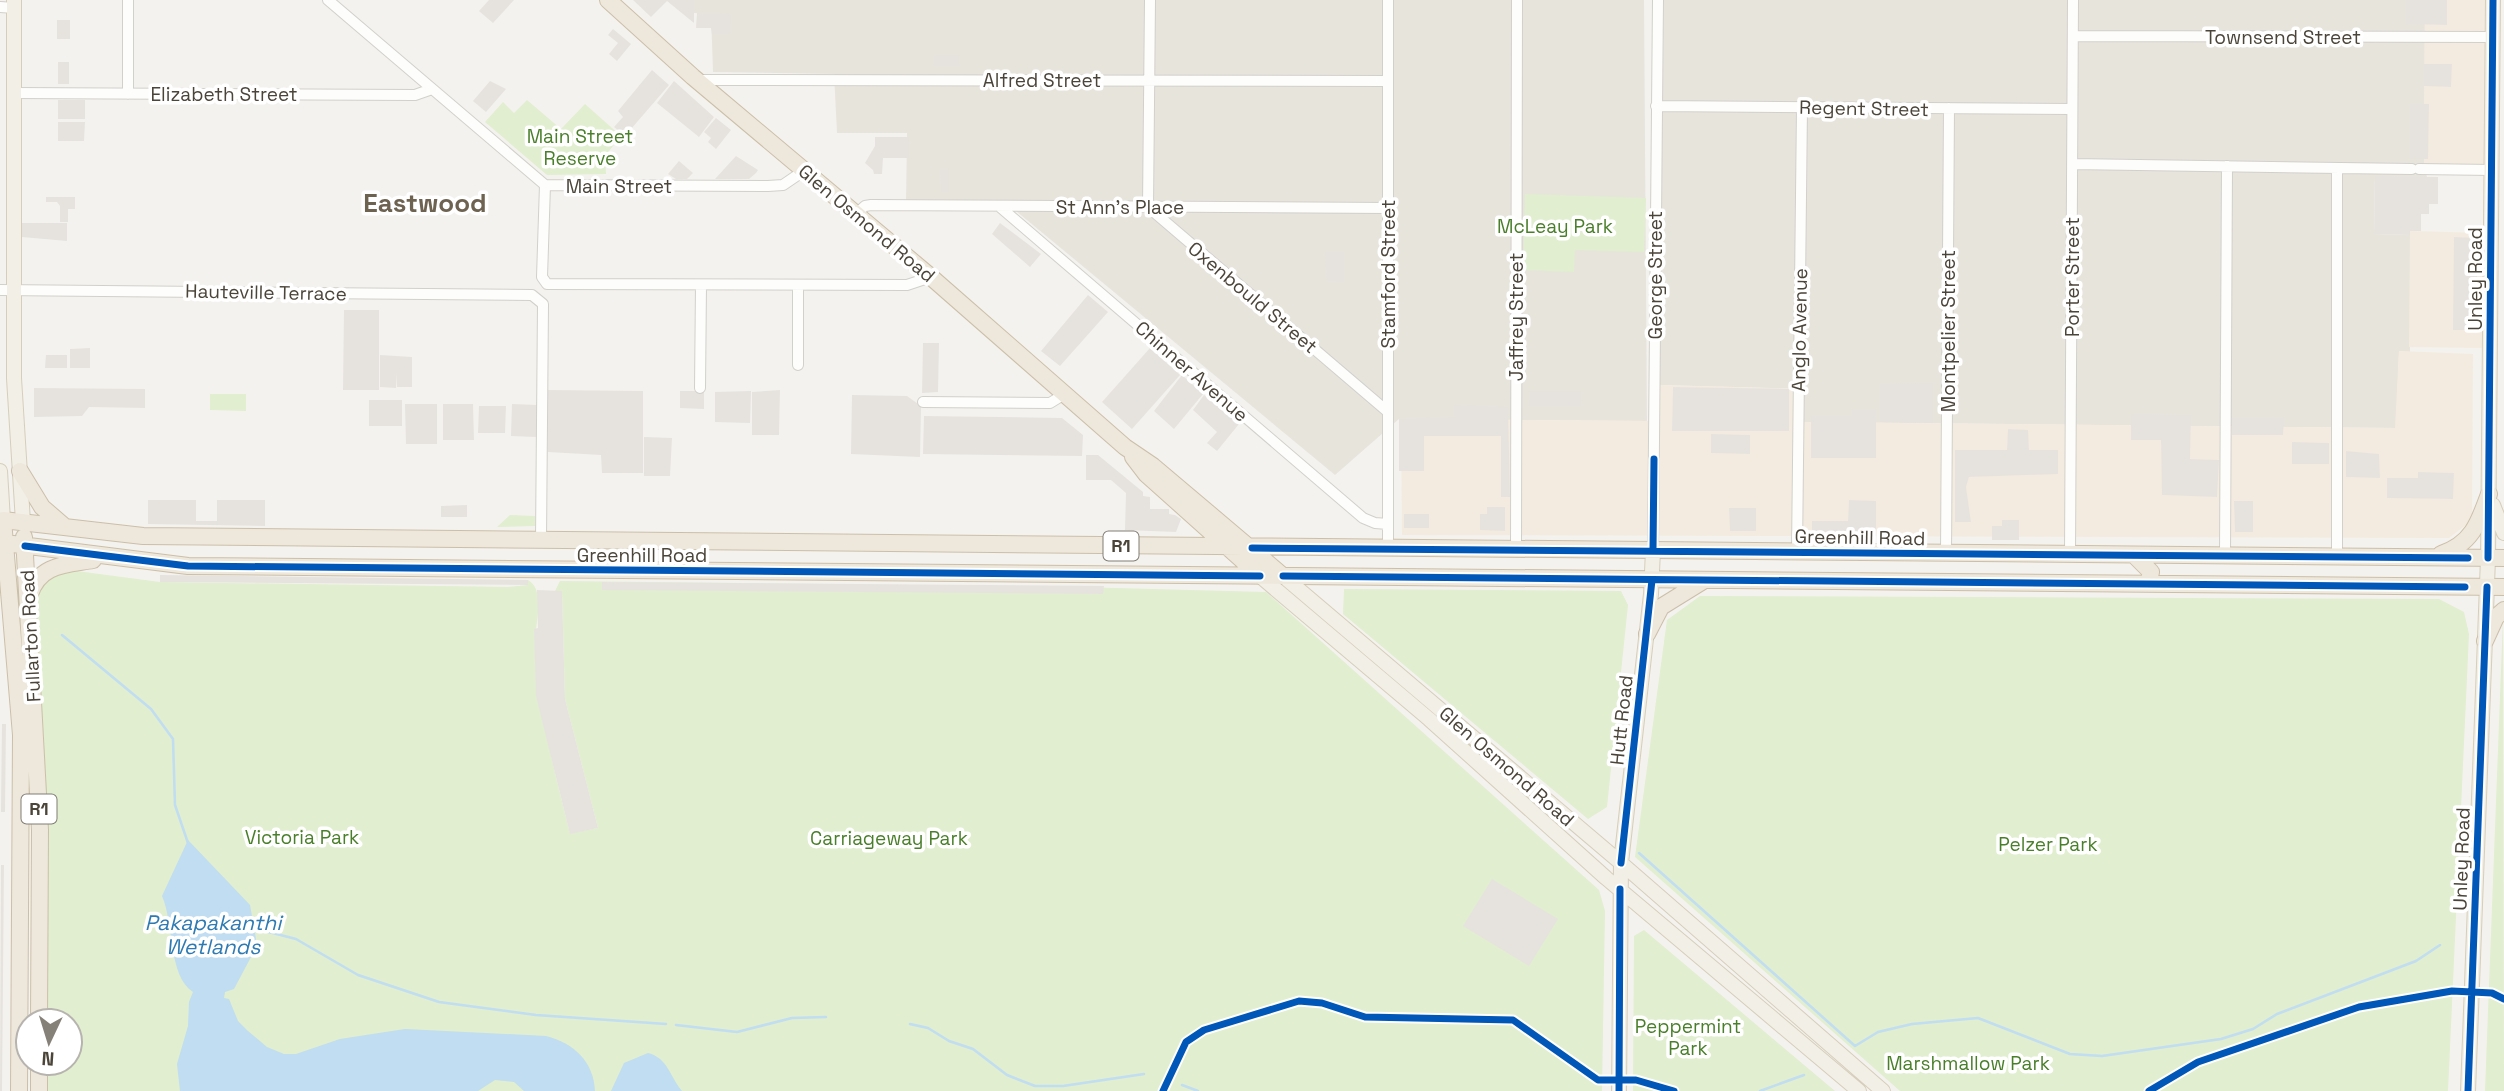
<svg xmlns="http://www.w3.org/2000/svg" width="2504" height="1091" viewBox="0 0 2504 1091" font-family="'Space Grotesk',sans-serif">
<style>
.residential{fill:#e7e4dc}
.commercial{fill:#f3ebdf}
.green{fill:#e1eecf}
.parking{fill:#e6e3df}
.water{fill:#c0ddf1}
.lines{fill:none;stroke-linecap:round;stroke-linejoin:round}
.stream{stroke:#c0ddf1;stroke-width:2.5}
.minor-casing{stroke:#d2d0cb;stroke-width:12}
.major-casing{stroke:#d6cebb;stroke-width:16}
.highway-casing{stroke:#ccbfa9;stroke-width:18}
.minor{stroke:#fdfdfc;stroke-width:10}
.major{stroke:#f2efe6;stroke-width:14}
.highway{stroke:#ede8db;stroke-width:16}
.cycleway-casing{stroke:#fff;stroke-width:11}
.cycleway{stroke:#0057b8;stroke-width:7}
.labels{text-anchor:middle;stroke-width:7;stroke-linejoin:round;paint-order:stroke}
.shield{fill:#fff;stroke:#817c74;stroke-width:2}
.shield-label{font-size:18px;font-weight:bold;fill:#4b4439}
.street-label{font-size:19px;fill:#4b4439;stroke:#fff}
.park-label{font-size:19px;fill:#4a7f2a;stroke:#fff}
.water-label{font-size:21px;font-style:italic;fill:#2e7ab2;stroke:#fff}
.district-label{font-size:26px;font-weight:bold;fill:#6e6250;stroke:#fff}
</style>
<rect width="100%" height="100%" fill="#f4f2ee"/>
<path class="residential" d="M694,0H1644L1647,421L1399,419L1335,475L1004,201L906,200L907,133H837L834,74L713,72L711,14L694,13Z
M1664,0H2425L2424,165L2427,177H2375L2374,234L2410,235V352L2399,351L2396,428L1803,422V389L1659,385Z"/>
<path class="commercial" d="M2425,0H2486L2485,167L2424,165Z
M2410,231L2483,233L2482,348L2409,347Z
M2399,351L2473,354L2472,520L2449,538L1402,535L1401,419L1658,421L1659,385L1804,389V422L2395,428Z"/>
<path class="green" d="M527,100L561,129L585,104L621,136L605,156L606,174L547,175L485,122L503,102L514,113Z
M1525,194L1646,198L1644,252L1575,250L1574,272L1523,270Z
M210,394H246V411L210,410Z
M510,515L535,516V526L497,527Z
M69,570L160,582L508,587L528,585V580C547,591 534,627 535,643C538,707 554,771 570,833L598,828L565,699L562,591H555L560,581L1077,587L1266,592L1599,890L1605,911L1602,1091H46V1063H70V1021H47L48,829L36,594L43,579Z
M1344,589L1621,591L1628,605L1607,807L1588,819L1343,614Z
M1700,596L2439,599L2464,612L2469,634L2448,1091H1900L1635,857L1667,620Z
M2503,618L2504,1091H2485Z
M1644,930L1835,1091H1633L1634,936Z"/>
<path class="parking" d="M489,0H514L493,23L479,11Z
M633,0H694V23L667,1L651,17Z
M2406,0H2447V25L2406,24Z
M697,13L731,14L730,34H712L711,28H696Z
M57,20H70V39H57Z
M613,29L631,44L617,61L609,54L618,43L608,35Z
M934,55H959V66H934Z
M58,62H69V84H58Z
M2424,64H2452L2451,87L2424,86Z
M652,70L669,85L625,136L614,127L623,117L618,111Z
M490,81L506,89L486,112L473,101Z
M674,81L714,117L699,137L657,103Z
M58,100H85V119H58Z
M2410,104H2429L2428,159H2410Z
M716,118L731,130L716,149L708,142L711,138L704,132Z
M58,122H85L84,141H58Z
M875,137H909V158H883L882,174H874L873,170L865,163L875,146Z
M736,156L758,170L756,173L749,179H715Z
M679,161L693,173L687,179H676L668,174Z
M949,169V192H941L940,170Z
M2375,176L2438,177V204H2429V214H2421V231H2410V235L2374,234Z
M46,197H75V209H68V222H60V206L57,202H46Z
M22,223H67V241L22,237Z
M1000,223L1041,254L1030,267L992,234Z
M2454,237L2478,238L2476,330H2453Z
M1325,252H1344V282L1327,281Z
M1088,295L1108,312L1060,366L1041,351Z
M344,310H379V390H343Z
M923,343H939L938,392L922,393Z
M90,348V368H70V349Z
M1150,348L1180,375L1132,429L1102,402Z
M46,355H67V368H45Z
M380,355L412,357V387H397V374L396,388L380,387Z
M1182,375L1203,394L1174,429L1154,411Z
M1933,383V423L1880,422V384Z
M1673,387L1789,389V431H1672Z
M34,388L145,389V408L89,407L82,416L34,417Z
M547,390L643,391V473H602L601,455L548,452Z
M780,390L779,435H752V392Z
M680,391H704V409L680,408Z
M751,391L750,423L715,422V392Z
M1530,391H1581V406H1529Z
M852,395L907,396L921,406L920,457L851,454Z
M1204,395L1239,424L1217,451L1207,443L1217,432L1193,410Z
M369,400H402V426H369Z
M405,404H437V444H406Z
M443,404H473L474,440H443Z
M512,404L538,405L537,437L511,436Z
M1454,405L1508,407L1510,497H1501V436H1424V471H1399V419L1454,417Z
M479,406H506L505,433H478Z
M1852,410H1876V458H1811V416H1852Z
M2131,414L2191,415L2190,459L2219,460L2217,497L2162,495L2161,440H2131Z
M924,416L1062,418L1083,435L1082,456L923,454Z
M2232,418H2284L2283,435H2232Z
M2008,429L2028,430L2029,450H2058V474L1969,477L1966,487L1971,522H1955V450H2007Z
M1711,434L1750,435V454L1711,453Z
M644,437L672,438L670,476H644Z
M2292,442L2329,443V464H2292Z
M2346,451L2379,454L2380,478L2346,477Z
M1086,455H1098L1143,492V496L1150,497V509H1169V514L1175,515L1181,519L1176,532L1125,530L1126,493L1111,480H1086Z
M2418,472L2454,473L2453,499L2387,498V478H2418Z
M148,500H196V521H217V500H265V526L148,524Z
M1849,500L1876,501V536H1812V521H1848Z
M2234,501H2253V532H2235Z
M467,505V517H441V506Z
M1487,507H1505V531L1480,530V514H1487Z
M1729,508H1756V531H1730Z
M1404,514H1429V528H1404Z
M2002,520H2019V540H1992V526H2002Z
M160,575L528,580V585L160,582Z
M602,582L1104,586L1103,594L602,590Z
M537,590L562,591L565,699L598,828L570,834L536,696L534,629L538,628Z
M2,724H6L5,812H1Z
M1,865H4L2,1091H0Z
M1492,879L1558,919L1529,966L1463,926Z"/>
<path class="water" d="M188,840L250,905L256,939L251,957L234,989L225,992L224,998L229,999L238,1021L248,1031L267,1047L284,1054H296L340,1039L405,1029L546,1036C574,1043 594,1062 595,1091H524L514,1082L495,1080L478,1091H180L177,1064L188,1026L189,1002L193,992C168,976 174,922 162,896Z
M648,1053C668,1058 670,1077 682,1091H611L624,1063Z"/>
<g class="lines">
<path class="stream" d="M62,635L151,709L173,739L175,805L188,843
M1639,853L1855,1046L1878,1032L1912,1024L1978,1018L2070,1054L2102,1056L2221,1039L2253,1029L2277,1014L2416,961L2440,945
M253,928L296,939L358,975L439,1002L536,1015L666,1024
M910,1024L928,1028L949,1041L973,1049L1007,1075L1035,1086H1063L1144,1074
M676,1025L737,1032L792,1018L826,1017
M1182,1085L1198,1091
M1760,1091L1804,1075"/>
<g class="minor-casing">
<path id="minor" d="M328,0L545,185L768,186L783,185L805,170
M1150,0L1148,207L1388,412
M1388,0V549
M0,7L14,8
M2073,36L2492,37
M697,80L1388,81
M14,93L415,95L432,89
M128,94V0
M1656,106L2072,109
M2072,164L2412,169
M2337,168V557
M2419,169L2492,170
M545,185L542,277L547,284L907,285L931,277
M1000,207L1363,518L1375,523L1388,524
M856,214L865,206L871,205L1388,208
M798,285V365
M0,290L532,295L543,304L541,540
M700,388L701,285
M923,402L1050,403L1063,395
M1516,550L1517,0
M1653,550L1658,0
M1797,552L1802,107
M1946,554L1949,108
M2070,555L2073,0
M2225,556L2227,166"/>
</g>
<g class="major-casing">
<path id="major" d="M14,0V378L23,522
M0,471L3,520H0
M2493,505L2504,533
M1260,576L1429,719L1606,878L1859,1091
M1283,576L1621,863L1883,1091
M1619,1091L1621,863L1651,594L1653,550
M2468,1091L2488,558L2493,0"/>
</g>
<g class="highway-casing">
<path id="highway" d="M608,0L693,77L931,277L1125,447L1153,466L1283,576
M1133,457L1146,474L1260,576
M20,471L42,507L64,526
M24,537L40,830L39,1021
M5,543L188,566L2504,587
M2441,554C2472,544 2479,522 2489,494
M2135,556L2151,572L2148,584
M30,594C40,564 65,565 93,560
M1647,634L1661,607L1703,581
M2485,641L2496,617L2504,610
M19,1091L21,735L3,520L143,536L2504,558
M39,1091V1063"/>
</g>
<use href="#minor" class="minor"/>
<use href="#major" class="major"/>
<use href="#highway" class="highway"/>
<g class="cycleway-casing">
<path id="cycleway" d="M25,546L188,566L1260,576
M1252,548L2468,558
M1653,550L1654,459
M2488,558L2493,0
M1283,576L2465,587
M1621,863L1652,580
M1163,1091L1186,1042L1204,1030L1299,1001L1322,1003L1365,1017L1513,1020L1598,1080H1636L1674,1091
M1619,1091L1620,889
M2149,1091L2198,1062L2359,1007L2452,991L2492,993L2504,999
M2468,1091L2487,587"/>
</g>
<use href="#cycleway" class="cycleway"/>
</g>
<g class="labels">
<g class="shield">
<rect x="1103.5" y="531.5" width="35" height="29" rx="5"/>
<rect x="21.5" y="794.5" width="35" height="29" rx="5"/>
</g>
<g class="shield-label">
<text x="1121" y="552">R1</text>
<text x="39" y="815">R1</text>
</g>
<g class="street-label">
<text x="2283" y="44">Townsend Street</text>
<text x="1042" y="87">Alfred Street</text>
<text x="224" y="101">Elizabeth Street</text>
<text transform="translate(1864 108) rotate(1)" y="7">Regent Street</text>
<text x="619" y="193">Main Street</text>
<text x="1120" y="214">St Ann's Place</text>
<text transform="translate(867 223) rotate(40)" y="7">Glen Osmond Road</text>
<text transform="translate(1388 274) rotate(-90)" y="7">Stamford Street</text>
<text transform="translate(1655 275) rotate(-90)" y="7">George Street</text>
<text transform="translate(2072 277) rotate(-90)" y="7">Porter Street</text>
<text transform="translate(2475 279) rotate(-90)" y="7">Unley Road</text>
<text transform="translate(266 292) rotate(1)" y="7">Hauteville Terrace</text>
<text transform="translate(1253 297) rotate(40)" y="7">Oxenbould Street</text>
<text transform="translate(1516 317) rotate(-90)" y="7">Jaffrey Street</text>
<text transform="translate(1799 330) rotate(-89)" y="7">Anglo Avenue</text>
<text transform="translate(1948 331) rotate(-90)" y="7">Montpelier Street</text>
<text transform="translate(1192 371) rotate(41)" y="7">Chinner Avenue</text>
<text transform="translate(1860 537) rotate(1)" y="7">Greenhill Road</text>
<text x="642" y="562">Greenhill Road</text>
<text transform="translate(30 636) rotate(-93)" y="7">Fullarton Road</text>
<text transform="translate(1621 720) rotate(-84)" y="7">Hutt Road</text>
<text transform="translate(1507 766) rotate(41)" y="7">Glen Osmond Road</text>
<text transform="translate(2461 859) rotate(-88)" y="7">Unley Road</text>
</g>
<g class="park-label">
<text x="580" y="143">Main Street<tspan x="580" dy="22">Reserve</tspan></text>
<text x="1555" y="233">McLeay Park</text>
<text x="302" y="844">Victoria Park</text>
<text x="889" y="845">Carriageway Park</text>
<text x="2048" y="851">Pelzer Park</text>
<text x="1688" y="1033">Peppermint<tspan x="1688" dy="22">Park</tspan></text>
<text x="1968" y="1070">Marshmallow Park</text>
</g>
<g class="water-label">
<text x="213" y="930">Pakapakanthi<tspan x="213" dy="24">Wetlands</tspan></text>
</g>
<g class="district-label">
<text x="425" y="212">Eastwood</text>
</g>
</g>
<g transform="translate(49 1042) rotate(184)"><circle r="33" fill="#ffffff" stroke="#b7b4b0" stroke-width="2"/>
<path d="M0-5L12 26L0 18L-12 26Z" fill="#868178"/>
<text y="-10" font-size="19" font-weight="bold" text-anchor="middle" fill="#4b4439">N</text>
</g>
</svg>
